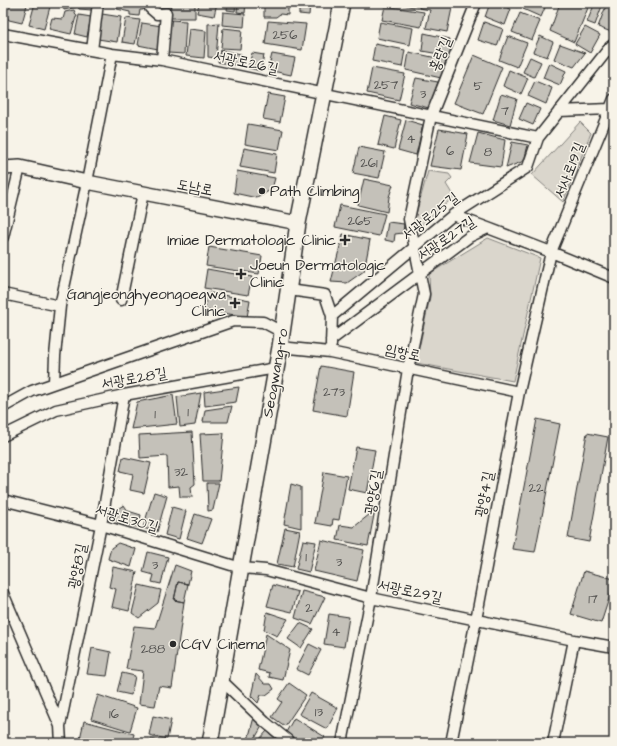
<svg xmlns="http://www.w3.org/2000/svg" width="617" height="746" viewBox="0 0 617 746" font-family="'Architects Daughter','Poor Story',sans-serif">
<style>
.green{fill:#dad6cc;stroke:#82807c}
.building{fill:#c4c1b9;stroke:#2b2b2b}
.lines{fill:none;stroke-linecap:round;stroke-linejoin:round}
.minor-casing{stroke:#2b2b2b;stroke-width:13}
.tertiary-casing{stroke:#2b2b2b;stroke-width:16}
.secondary-casing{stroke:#2b2b2b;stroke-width:18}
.minor{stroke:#f7f3e8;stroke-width:10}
.tertiary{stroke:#f7f3e8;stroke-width:13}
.secondary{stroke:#f7f3e8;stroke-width:15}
.poi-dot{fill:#2b2b2b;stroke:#f7f3e8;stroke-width:1.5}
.labels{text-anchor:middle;stroke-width:3;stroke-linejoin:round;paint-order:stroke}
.number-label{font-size:13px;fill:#51504e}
.street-label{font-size:15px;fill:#2b2b2b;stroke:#f7f3e8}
.poi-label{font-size:15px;fill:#2b2b2b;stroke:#f7f3e8;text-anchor:start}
</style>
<rect width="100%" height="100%" fill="#f7f3e8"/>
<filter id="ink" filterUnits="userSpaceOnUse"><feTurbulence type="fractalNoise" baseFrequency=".025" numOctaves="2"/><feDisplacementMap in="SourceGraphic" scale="8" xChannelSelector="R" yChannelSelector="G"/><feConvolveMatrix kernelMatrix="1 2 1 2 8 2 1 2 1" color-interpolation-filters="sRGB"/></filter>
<g filter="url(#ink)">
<path class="green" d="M580,122L591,133L563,202L532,175Z
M428,171L449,174L452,178L446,184L454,197L419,227L415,218Z
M488,238L540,258L513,381L416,363L430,297L429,274Z"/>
<path class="building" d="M9,3H21L27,5L22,23L9,20L6,16Z
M35,3H51L44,29L29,25Z
M62,3H75L76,7L64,10Z
M77,3H92V10L79,9Z
M118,3H144L143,10H140L139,16L130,15V12L117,9Z
M171,3H195V18H170Z
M199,3H217L214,16L197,13Z
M222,3H227L226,7L222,6Z
M228,3H236L235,11L227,10Z
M238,3H246L245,13L237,12Z
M264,3H288V15L280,14L276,17H264Z
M299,3H310L309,15L299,14Z
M391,3H415L414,7Z
M420,3H453L447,32L426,28L430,10L419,8Z
M490,3H494L511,9L505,25L485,17Z
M507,3H518L517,7Z
M526,3H547L541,17L523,9Z
M560,3H590L574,42L550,31Z
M595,3H603L595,25L587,22Z
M607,3L614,6V33L598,27Z
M385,6L424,12L421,27L382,20Z
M74,10L77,17H76L71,34L49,29L52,18L63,19L65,12Z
M223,12L245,14L244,27L222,25Z
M520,13L540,21L532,40L512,32Z
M102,14L121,17L117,42L98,39Z
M79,15L91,17L87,37L75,34Z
M126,18L140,20L135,44L122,42Z
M170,20L186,21L184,54L168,53Z
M268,21L306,24L302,50L265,44Z
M380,22L413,28L410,45L377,38Z
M484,22L503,29L497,46L478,40Z
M142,23L162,26L158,49L138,45Z
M219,23L216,58L208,57V24Z
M585,27L600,35L590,53L575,44Z
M223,28L242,30L240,49L221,48Z
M189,29L206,31L204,58L186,56Z
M424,33L450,39L449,44H455L451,56L422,51Z
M508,36L527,43L517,67L499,60Z
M540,36L553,42L547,57L533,52Z
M375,44L405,50L402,67L372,61Z
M560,44L585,53L574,67L554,59Z
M221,50L241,54L239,66L218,62Z
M409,52L446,60L441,78L406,70Z
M252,53L264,55L261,71L248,68Z
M272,54L295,58L291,75L268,70Z
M474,55L502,67L483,114L454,103Z
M530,57L541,62L534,77L523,72Z
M549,63L566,71L560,85L543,78Z
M372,68L405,74L399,100L367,93Z
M509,70L528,78L521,94L503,86Z
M416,78L438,82L429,108L409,103Z
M535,81L552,88L546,104L528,96Z
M268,94L285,97L280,122L263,119Z
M501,94L517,99L510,125L493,120Z
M526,103L540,109L533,125L519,119Z
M385,116L401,120L394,149L378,145Z
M406,120L423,125L416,155L398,150Z
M248,124L283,130L279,150L245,144Z
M439,129L468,134L461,170L430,166Z
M478,133L505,140L501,167L470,163Z
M512,142L528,145L524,161L506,168Z
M359,147L385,152L379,178L353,173Z
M244,148L277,154L274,173L240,167Z
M237,171L275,178L272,189L257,198L234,193Z
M364,179L393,185L389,197L387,212L358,205Z
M340,205L385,214L379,236L335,227Z
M388,222L404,224L403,233L395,234L394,242L385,240Z
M343,234L370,240L364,271L347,283L331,282Z
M209,247L262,256L259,274L206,266Z
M207,269L252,277L248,295L204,288Z
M206,292L250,300L247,317L205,310Z
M321,366L354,372L347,416L313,410Z
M239,387L236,402L205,406L204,392Z
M201,393L195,425L180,427L177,397Z
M173,395L177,424L131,429L137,402Z
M232,406L228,422H203L205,410Z
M537,419L560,424L535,552L512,549Z
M192,432L195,484L191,487L192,497H180L179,486L168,487L167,456L140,458L139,435Z
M224,433L219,481H203L200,434Z
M587,433L608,437L589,542L568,538Z
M356,447L375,450L367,493L348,489Z
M123,457L151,463L144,493L130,490L133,474L120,471Z
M324,472L347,476L339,520L333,519L332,526L315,523Z
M207,483H219L213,510L208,511Z
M291,484L301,487V528L284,524Z
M154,492L167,496L157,532L143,528Z
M124,505L128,511L141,515L138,527L118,523L111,513Z
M172,507L186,511L179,539L165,535Z
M375,510L368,546L337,540L340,525L354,527Z
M195,514L211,519L202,543L187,538Z
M285,528L300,531L293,567L277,564Z
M303,540L316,542L309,572L296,569Z
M321,540L364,550L357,581L314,571Z
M118,543L136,549L131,567L108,559L111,548Z
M148,552L168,557L161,584L152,582L154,575L143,572Z
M175,565L191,571L188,584L178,582L174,600L184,602L172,688L159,686L155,706L139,704L143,671L126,669L134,626L155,628Z
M113,567L137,572L129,611L112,607L116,589L109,587Z
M584,571L614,579V583L601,623L571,614Z
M178,582L188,584L184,602L174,600Z
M139,585L161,590L158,603L139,618L132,613Z
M273,585L298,592L292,612L267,606Z
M302,591L325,597L312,624L295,618Z
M267,612L288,619L277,636L264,630Z
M329,614L349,617L344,647L324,644Z
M300,623L313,629L301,648L288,639Z
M266,634L290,650L283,680L269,677L270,673L258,670Z
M309,644L321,650L308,675L296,669Z
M92,648L111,652L107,676L87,674Z
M122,673L135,676L131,695L117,692Z
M256,674L265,684H271L274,689L266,695H261L258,703L251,696Z
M289,683L306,695L285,726L272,717L282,702L278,699Z
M311,693L338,708L327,729L299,714Z
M98,695L137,708L130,731L91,719Z
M153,716L171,720L167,739L149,735Z
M254,717L262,726L253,742L248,740Z
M294,718L325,737L320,743H300L285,734Z
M84,721L134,734L132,743H79Z
M267,731L279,742L262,743L259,740Z
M151,739L167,742V743H150Z"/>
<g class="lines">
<g class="minor-casing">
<path id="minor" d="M150,3V8L157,14L166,13L162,60
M3,34L112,54L162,60L538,138
M92,50L98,3
M559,111L610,109
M453,215L488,228
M3,237L20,167
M289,290L325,295L332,316L331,345
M3,294L60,306
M121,300L143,193
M332,316L453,215L528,167L538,138L610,47L614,44
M331,340L469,237L488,228L551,252L614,278
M280,347L330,352L519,392
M54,383L55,356L60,306L87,182L112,54
M3,407L32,391L233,321L263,322L282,332
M3,436L56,410L124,395L276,368
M3,500L101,525L241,568L266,570L371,598L574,640L614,647
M3,593L60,726
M221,680L265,722L291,743
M61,743L60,726L101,525L124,395
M342,743L371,598L408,369L424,294L409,219L431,116L476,3
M451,743L476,620L519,392L551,252L614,99
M553,743L574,640"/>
</g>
<g class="tertiary-casing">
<path id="tertiary" d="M3,168L20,167L87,182L298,223"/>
</g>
<g class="secondary-casing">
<path id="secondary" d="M210,743L280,347L298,223L342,3"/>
</g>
<use href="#minor" class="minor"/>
<use href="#tertiary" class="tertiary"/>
<use href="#secondary" class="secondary"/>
</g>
</g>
<g class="poi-dot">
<circle cx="262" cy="191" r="4"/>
<path d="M343 234h4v4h4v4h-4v4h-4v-4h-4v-4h4z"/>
<path d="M239 268h4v4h4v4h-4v4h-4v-4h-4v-4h4z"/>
<path d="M233 297h4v4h4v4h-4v4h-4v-4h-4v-4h4z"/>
<circle cx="173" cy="644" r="4"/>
</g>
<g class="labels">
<g class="number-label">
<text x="285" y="39">256</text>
<text x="386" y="89">257</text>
<text x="478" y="90">5</text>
<text x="423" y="98">3</text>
<text x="505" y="115">7</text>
<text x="411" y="143">4</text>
<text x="450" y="155">6</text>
<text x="488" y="156">8</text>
<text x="369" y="167">261</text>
<text x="360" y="225">265</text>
<text x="334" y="396">273</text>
<text x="188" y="416">1</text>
<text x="155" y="418">1</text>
<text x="181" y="476">32</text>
<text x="536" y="492">22</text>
<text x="306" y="561">1</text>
<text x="339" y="566">3</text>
<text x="155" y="569">3</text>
<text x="593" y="603">17</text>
<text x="309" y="612">2</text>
<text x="336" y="636">4</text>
<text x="153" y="653">288</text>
<text x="319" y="716">13</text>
<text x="114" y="718">16</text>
</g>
<g class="street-label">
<text transform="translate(440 54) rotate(-68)" y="5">홍랑길</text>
<text transform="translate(246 62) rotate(12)" y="5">서광로26길</text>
<text transform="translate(569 170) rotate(-68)" y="5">서사로19길</text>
<text transform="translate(195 187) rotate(11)" y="5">도남로</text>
<text transform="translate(430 216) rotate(-38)" y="5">서광로25길</text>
<text transform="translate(446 238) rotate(-34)" y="5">서광로27길</text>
<text transform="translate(403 352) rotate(12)" y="5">임항로</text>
<text transform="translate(275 373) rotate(-80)" y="5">Seogwang-ro</text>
<text transform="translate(134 378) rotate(-10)" y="5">서광로28길</text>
<text transform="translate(373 492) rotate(-81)" y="5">광양6길</text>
<text transform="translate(484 494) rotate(-79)" y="5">광양4길</text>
<text transform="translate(127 518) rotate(17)" y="5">서광로30길</text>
<text transform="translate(77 566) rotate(-79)" y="5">광양8길</text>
<text transform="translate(410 591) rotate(12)" y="5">서광로29길</text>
</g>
<g class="poi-label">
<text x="270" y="196">Path Climbing</text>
<text x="336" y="245" text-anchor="end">Imiae Dermatologic Clinic</text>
<text x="250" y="270">Joeun Dermatologic<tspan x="250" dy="17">Clinic</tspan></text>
<text x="226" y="299" text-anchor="end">Gangjeonghyeongoegwa<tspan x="226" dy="17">Clinic</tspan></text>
<text x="181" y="649">CGV Cinema</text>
</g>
</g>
<rect width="617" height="746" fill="none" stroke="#f7f3e8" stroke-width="16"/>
<rect x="8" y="8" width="601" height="730" fill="none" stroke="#2b2b2b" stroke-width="1.5" filter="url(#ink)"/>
</svg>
